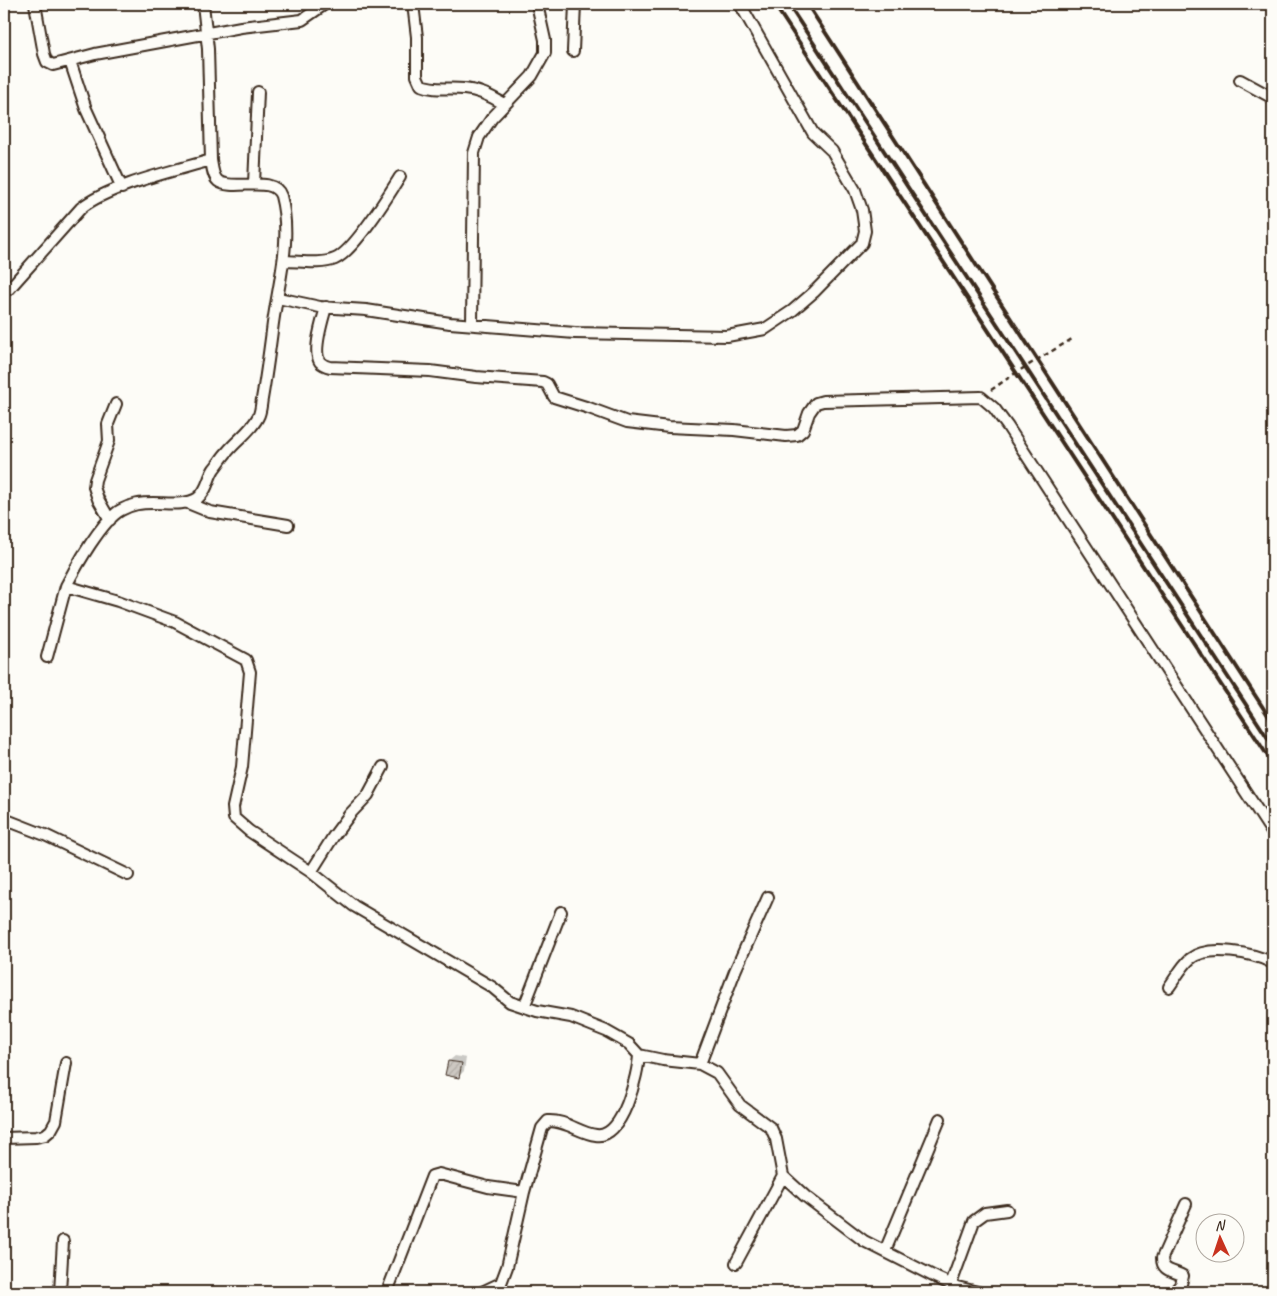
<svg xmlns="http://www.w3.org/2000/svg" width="1277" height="1296" viewBox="0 0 1277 1296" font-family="Caveat,sans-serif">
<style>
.shadow{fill:#0003}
.building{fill:url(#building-hatch);stroke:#3b2a1e}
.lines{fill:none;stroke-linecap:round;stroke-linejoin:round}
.minor-casing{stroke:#3b2a1e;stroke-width:14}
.path{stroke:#3b2a1e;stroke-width:2.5;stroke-dasharray:5 4;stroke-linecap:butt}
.minor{stroke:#fdfcf7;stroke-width:10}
.rail{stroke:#3b2a1e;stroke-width:4}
</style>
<defs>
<pattern id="building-hatch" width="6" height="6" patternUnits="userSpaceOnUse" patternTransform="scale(1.25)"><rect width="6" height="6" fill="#cdc8c2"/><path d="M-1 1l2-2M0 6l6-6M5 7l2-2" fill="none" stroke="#b1aca6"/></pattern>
</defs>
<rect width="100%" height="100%" fill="#fdfcf7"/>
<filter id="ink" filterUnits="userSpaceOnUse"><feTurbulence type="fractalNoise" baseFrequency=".02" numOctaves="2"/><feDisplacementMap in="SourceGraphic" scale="10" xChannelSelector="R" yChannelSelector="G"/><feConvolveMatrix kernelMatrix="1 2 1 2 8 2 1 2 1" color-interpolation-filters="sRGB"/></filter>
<g filter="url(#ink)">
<path class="shadow" d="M455,1056L466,1058L464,1071L458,1077L449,1061Z"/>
<path class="building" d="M448,1061L462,1063L459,1078L445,1075Z"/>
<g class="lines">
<g class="minor-casing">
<path id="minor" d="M35,4L44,54L47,62L53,65L95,54L241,27L302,20L325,4
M203,4L208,49L211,160C212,166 213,177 218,181C232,192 274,174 281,196C293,242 277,286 272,331C269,354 266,376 262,399C261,404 261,412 258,417C251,431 238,439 228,451C223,456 219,463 214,469C208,478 208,490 198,498C185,506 168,503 153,503C141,503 132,504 121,510C102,520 76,567 66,586L118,601L175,622L246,660L250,672L242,767L233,807L234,818L249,831L311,872L354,906L492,987L510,1002L537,1011L571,1017L606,1031L629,1044L639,1055C638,1074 623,1139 596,1135C579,1133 566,1120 548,1121L542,1128L524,1192L488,1187L439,1174L432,1176L387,1292
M413,4L417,37V76L421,85C436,91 448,87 464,89C479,90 491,96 504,104
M573,51L575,4
M70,61L86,109L122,188
M1240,80L1273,98
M254,184L258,92
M284,261C300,261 320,265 335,259C354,251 388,196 400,177
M9,289L81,208C110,185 174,171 211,160
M278,298L320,307L366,310L450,323L575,333L727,336L765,329L792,311L814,292L862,243L865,231L862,210L855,190L832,151L813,133L740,4
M326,307C323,319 312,351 320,362C323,365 326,366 330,367L430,371L476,377L543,382L547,384L554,397L589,408L627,422L669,427L734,430L786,436L797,435L803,430L809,413L816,403L823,401L981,397L994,408L1008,427L1273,834
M472,324L474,153L479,137L492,118L532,76L545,53V40L537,4
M188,503L210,512L288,525
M110,520L98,499L94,487L95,480L109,441L108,424L116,404
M47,657L66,586
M4,819L45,835L128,875
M311,872L333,837L350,814L368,795L383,767
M1169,987C1175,979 1182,966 1190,959C1208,944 1254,953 1273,963
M524,1007L561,912
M639,1055L663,1060L700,1064L717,1073L740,1105L771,1128L776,1139L783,1176L805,1196L864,1241L937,1278L957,1287L978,1292
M700,1064L735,971L768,897
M4,1138L36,1137L45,1135L51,1130L56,1121L66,1063
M885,1251L940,1119
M736,1263L783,1176
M951,1284L974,1221L985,1213L1007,1210
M60,1292L63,1241
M482,1292L501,1283L507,1267L524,1192
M1174,1292L1181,1284L1183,1276C1173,1270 1162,1272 1162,1258L1186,1204"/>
</g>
<path class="path" d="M991,390L1017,372L1072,339"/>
<use href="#minor" class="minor"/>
<path class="rail" d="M774,4L1273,764
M788,4L1273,746
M807,4L1273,723"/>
</g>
</g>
<rect width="1277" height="1296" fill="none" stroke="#fdfcf7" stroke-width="20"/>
<rect x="10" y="10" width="1257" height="1276" fill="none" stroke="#3b2a1e" stroke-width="2" filter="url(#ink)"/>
<g transform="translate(1220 1238) rotate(357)"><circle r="24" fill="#fdfcf7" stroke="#afa8a0"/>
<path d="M0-4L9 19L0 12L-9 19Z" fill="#c8321e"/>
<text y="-8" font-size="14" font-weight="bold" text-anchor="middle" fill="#3b2a1e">N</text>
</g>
</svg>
